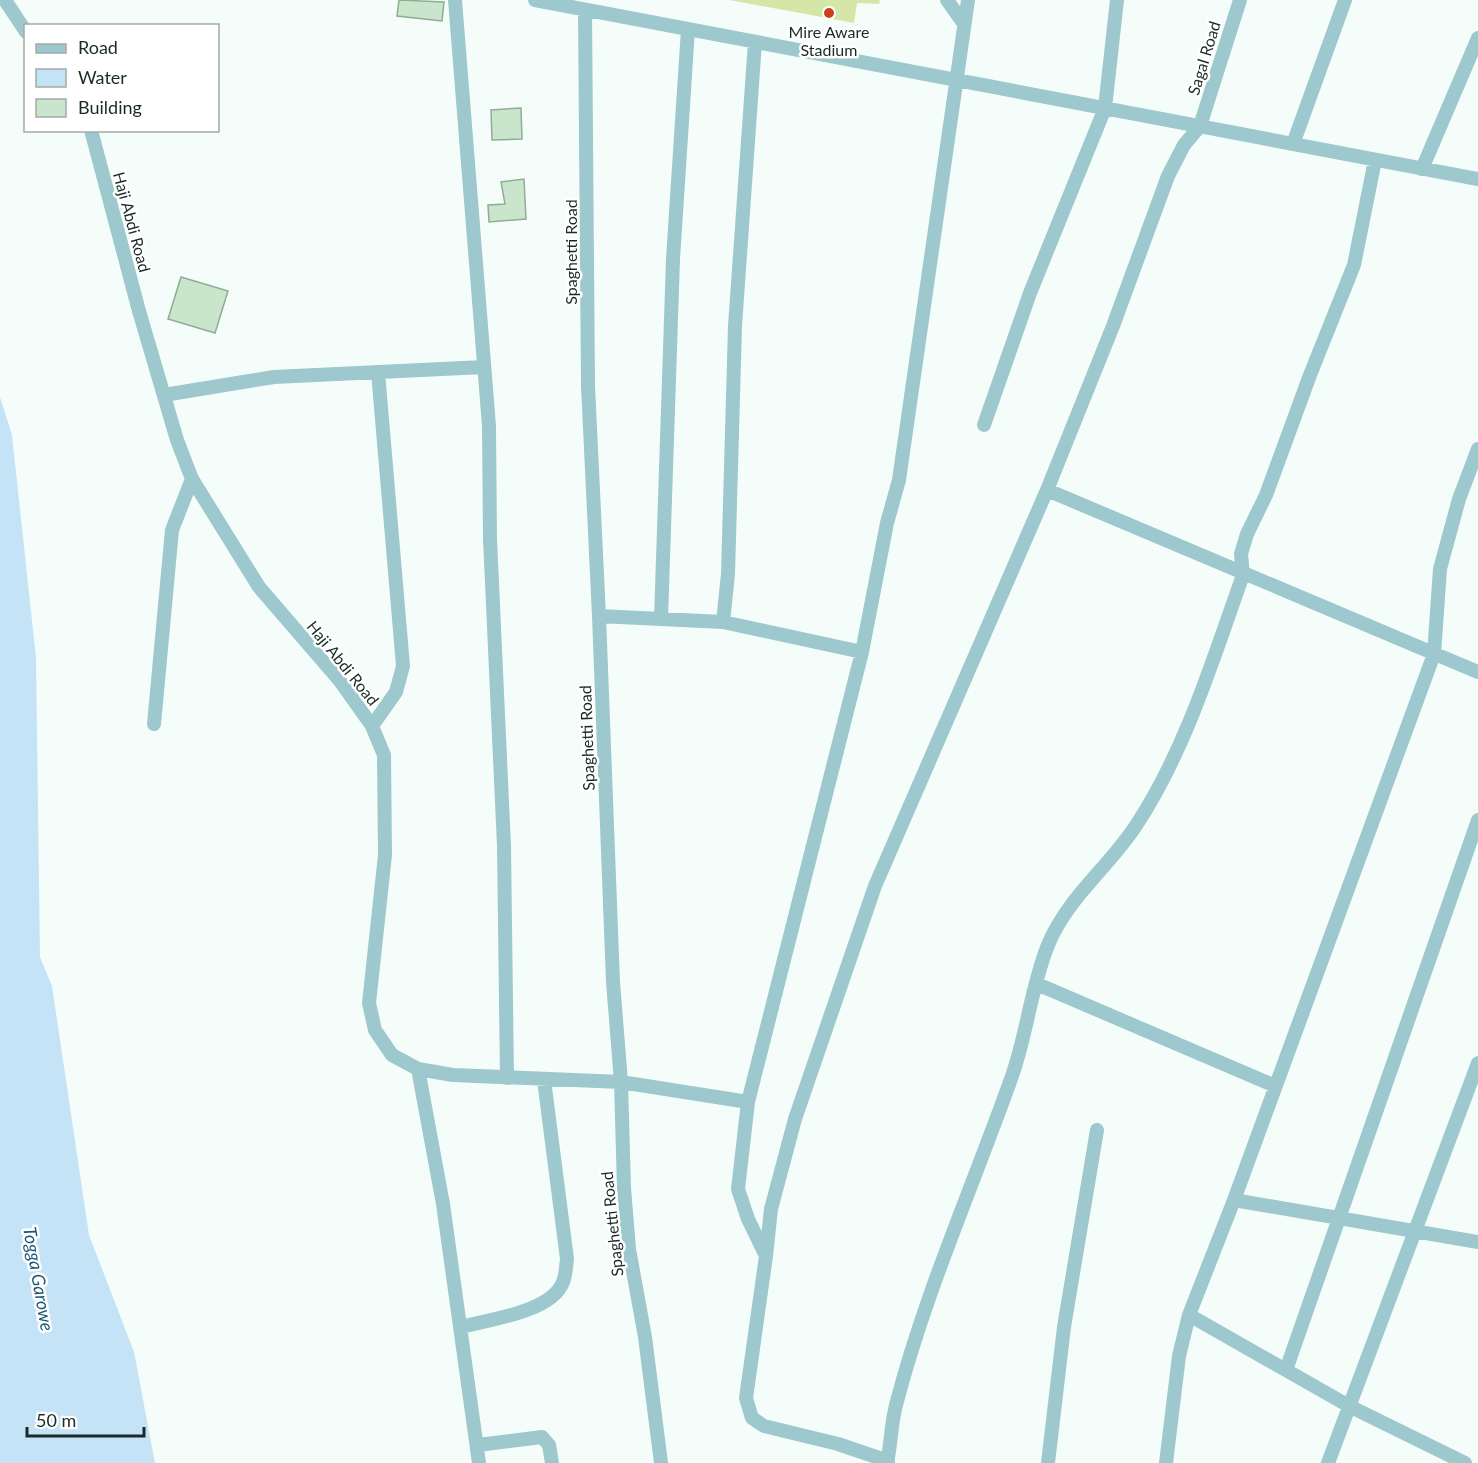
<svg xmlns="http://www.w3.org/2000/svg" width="1478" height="1463" viewBox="0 0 1478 1463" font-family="Lato,sans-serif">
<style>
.green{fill:#d5e7a8}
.water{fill:#c5e3f6}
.building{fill:#c9e6cd;stroke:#90ac94;stroke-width:1.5}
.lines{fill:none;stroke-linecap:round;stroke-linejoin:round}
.street{stroke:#9dc8ce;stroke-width:14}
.poi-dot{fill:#c9401e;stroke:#fff;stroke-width:2}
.labels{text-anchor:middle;stroke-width:5;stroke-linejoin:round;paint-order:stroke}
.poi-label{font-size:16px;fill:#1a2b27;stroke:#fff}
.street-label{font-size:16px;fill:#1a2b27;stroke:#fff}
.water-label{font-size:18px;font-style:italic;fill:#1b5877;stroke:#fff}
</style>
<rect width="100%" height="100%" fill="#f5fdfb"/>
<path class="green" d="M729,0H880L879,4L857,3L854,23Z"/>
<path class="water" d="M0,397L12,435L36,658L40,957L52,986L89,1235L134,1352L155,1463H0Z"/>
<path class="building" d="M399,0L444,2L442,21L397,16Z
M521,108L522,139L492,140L491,110Z
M524,179L526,219L489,222L488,205L505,204L501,182Z
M181,277L228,291L215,333L168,319Z"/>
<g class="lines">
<path class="street" d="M5,0L26,32
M455,0L489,426L490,539L504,846L507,1078
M535,0L1478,179
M947,0L964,24
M585,10L588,386L599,616L613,982L621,1082L624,1188L629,1249L645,1337L661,1463
M91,130L139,311L177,440L192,479L259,587L340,681L372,726L384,755L385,855L369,1003L375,1030L392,1055L418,1069L453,1075L621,1082L748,1102
M1293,144L1345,0
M1422,169L1478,38
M164,395L274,377L484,367
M984,425L1030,293L1105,108L1117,0
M1047,490L1478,672
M599,616L723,622L862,652
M661,619L673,259L688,29
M723,622L728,574L735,326L755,42
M154,724L172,530L192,479
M372,726L396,692L403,666L378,372
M1037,984L1275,1086
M418,1069L443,1204L479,1463
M1234,1200L1478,1242
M766,1256L771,1209L795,1119L875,886L1047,490L1113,326L1168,176L1184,145L1200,126L1240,0
M1189,1315L1349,1406L1465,1463
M460,1327C488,1320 552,1312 563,1282C566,1275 566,1266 567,1259L544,1080
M1286,1370L1478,820
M478,1445L542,1437L549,1445L552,1463
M888,1461L838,1444L764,1426L752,1418L746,1398L766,1256L748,1219L738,1189L748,1102L862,652L887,523L899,480L968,0
M887,1463C891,1444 891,1424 896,1405C925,1293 973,1186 1012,1076C1027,1034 1031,987 1048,945C1067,898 1110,866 1137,824C1186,749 1213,659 1243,575L1241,554L1247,534L1266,495L1310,375L1354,265L1375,160
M1048,1463L1064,1327L1097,1130
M1166,1463L1179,1356L1189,1315L1234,1200L1434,654L1440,569L1459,499L1478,449
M1328,1463L1478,1063"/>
</g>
<circle class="poi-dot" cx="829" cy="13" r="6"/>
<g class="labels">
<g class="poi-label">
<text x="829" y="38">Mire Aware<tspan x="829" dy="18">Stadium</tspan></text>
</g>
<g class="street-label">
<text transform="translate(1204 58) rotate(-73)" y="6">Sagal Road</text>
<text transform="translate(132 222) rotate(75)" y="6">Haji Abdi Road</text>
<text transform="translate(571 252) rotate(-90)" y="6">Spaghetti Road</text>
<text transform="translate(343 663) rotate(51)" y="6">Haji Abdi Road</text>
<text transform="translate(587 738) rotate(-92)" y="6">Spaghetti Road</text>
<text transform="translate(612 1224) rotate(-96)" y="6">Spaghetti Road</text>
</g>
<g class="water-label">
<text transform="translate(38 1279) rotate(80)" y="6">Togga Garowe</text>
</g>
</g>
<rect x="24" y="24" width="195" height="108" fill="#ffffff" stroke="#a3aaa9" stroke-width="1.5"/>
<rect x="36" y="44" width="30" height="9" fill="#9dc8ce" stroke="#a3aaa9" stroke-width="1.5"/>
<text x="78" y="54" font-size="18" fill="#1a2b27">Road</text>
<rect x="36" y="69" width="30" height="18" fill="#c5e3f6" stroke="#a3aaa9" stroke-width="1.5"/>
<text x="78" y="84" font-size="18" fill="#1a2b27">Water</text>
<rect x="36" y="99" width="30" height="18" fill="#c9e6cd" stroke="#a3aaa9" stroke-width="1.5"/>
<text x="78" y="114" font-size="18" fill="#1a2b27">Building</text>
<path d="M27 1427v9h117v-9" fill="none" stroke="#1a2b27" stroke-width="3"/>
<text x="36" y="1427" font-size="18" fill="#1a2b27" stroke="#ffffff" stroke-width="4.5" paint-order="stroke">50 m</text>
</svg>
